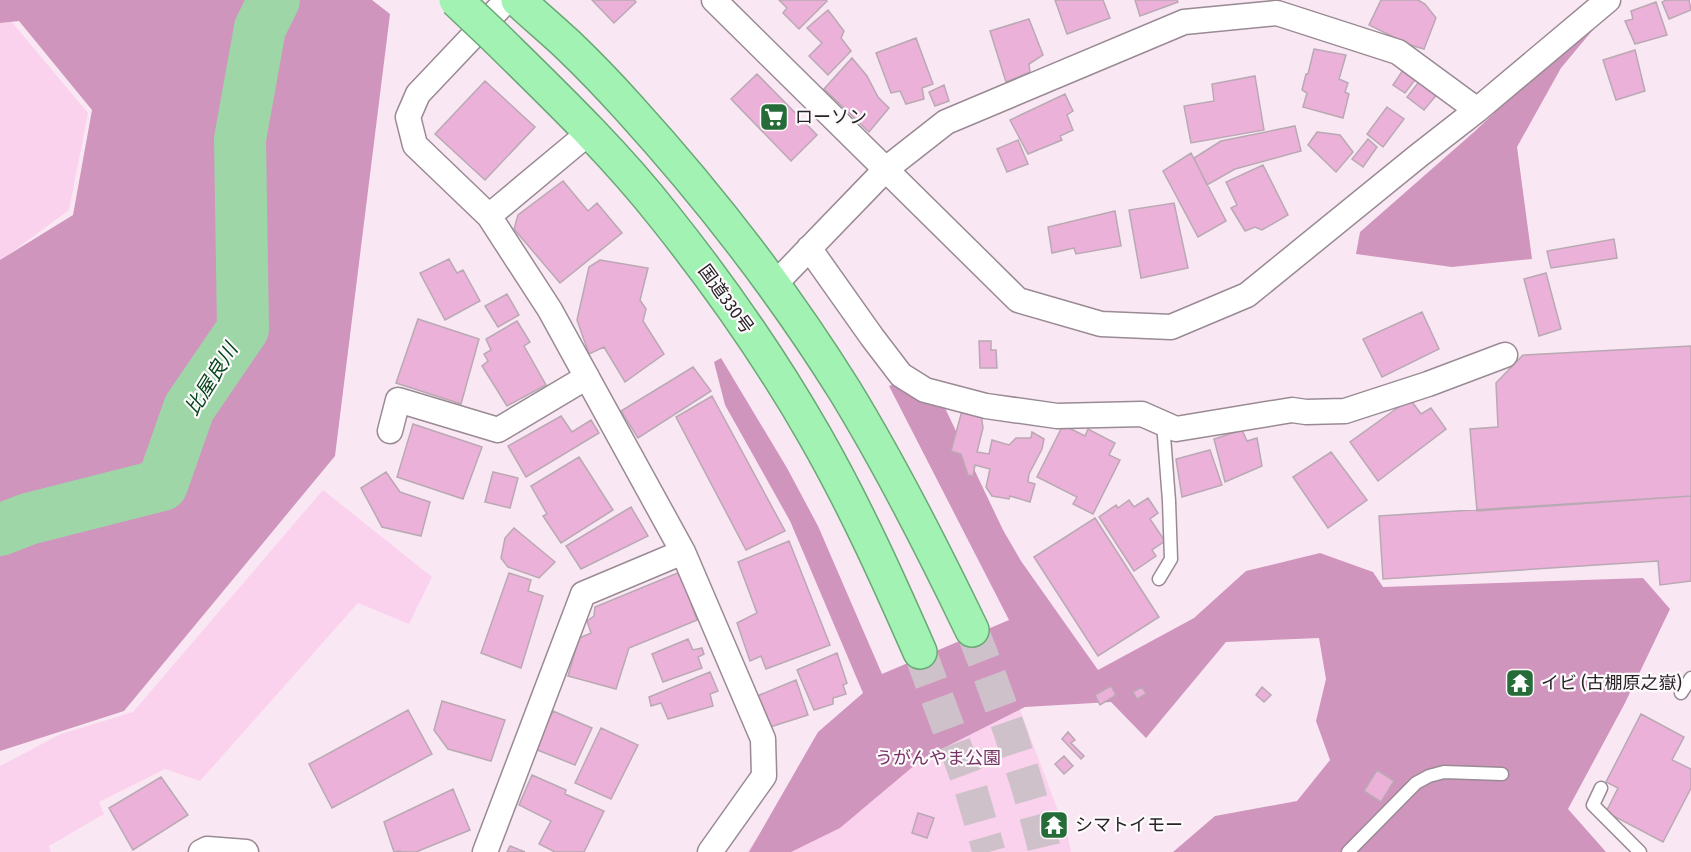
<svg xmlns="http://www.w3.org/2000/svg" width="1691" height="852" viewBox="0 0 1691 852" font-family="'Fira Sans Condensed','Noto Sans JP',sans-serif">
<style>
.green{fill:#fbd2ed}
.forest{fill:#cf95bd}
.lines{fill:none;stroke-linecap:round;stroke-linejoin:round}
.river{stroke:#9ed6a8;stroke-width:52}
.building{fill:#ecb1d9;stroke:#b9a9b3;stroke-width:1.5}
.trunk-tunnel{stroke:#cfc1ca;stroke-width:33;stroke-dasharray:33 16;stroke-linecap:butt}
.service-casing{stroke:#998a94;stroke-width:15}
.minor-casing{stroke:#998a94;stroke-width:27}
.trunk-casing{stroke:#69a876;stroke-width:36}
.service{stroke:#fff;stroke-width:12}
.minor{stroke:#fff;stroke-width:24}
.trunk{stroke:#a2f2b4;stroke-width:33}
.trunk-bridge-casing{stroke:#69a876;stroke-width:36;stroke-linecap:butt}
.trunk-bridge{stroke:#a2f2b4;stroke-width:33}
.labels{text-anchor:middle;stroke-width:4.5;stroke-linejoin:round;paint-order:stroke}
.poi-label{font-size:18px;fill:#292327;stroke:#fdfafc;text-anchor:start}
.street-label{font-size:18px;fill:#292327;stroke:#fdfafc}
.park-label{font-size:18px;fill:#783366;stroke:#fdfafc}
.water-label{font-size:20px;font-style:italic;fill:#04451c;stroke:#fdfafc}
</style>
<rect width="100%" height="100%" fill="#f9e8f3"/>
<path class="green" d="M0,8L88,113L69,210L0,261Z
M323,490L432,577L409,624L358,603L200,781L165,769L99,802L104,814L49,846L51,852H0V766L61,734L133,712Z
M990,630L1068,837L1071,852H747L787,796Z"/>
<path class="forest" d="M0,0H372L390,14L335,456L124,711L0,751V260L73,215L92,110L19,21L0,23Z
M1590,22L1596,26L1561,68L1517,147L1532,259L1452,267L1356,254L1360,232L1474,132Z
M721,358L787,468L818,526L882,674L1009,620L889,386L897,383L945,408L1003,530L1021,561L1098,670L1194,618L1246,571L1320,553L1373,572L1383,587L1643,578L1670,609L1625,703L1568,809L1606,852H1173L1215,816L1297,801L1330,760L1316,721L1326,679L1319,638L1226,642L1146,738L1111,702L1025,707L922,759L840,828L791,852H749L818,732L863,693L790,521L725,405L714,362Z"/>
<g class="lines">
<path class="river" d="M0,530L28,519L162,485L189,408L243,329L240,139L260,28L274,0"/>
</g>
<path class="building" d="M592,0H634L636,2L614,23Z
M779,0H826L827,1L799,29L783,13L787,8Z
M1055,0H1103L1110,18L1067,34Z
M1135,0H1177L1178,2L1140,16Z
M1381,0H1418L1425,4L1436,18L1424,49L1410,45L1369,25Z
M1666,0H1689L1691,10L1669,19L1662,2Z
M1656,2L1667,35L1635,44L1625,21L1633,19L1631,11Z
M828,10L844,31L841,38L851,51L828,75L809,56L822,43L807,28Z
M1029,19L1043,55L1029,64L1030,72L1006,82L990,31Z
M916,38L933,84L922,88L924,99L906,104L900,91L891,93L876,53Z
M1314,49L1346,55L1339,79L1348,83L1345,92L1349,94L1343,118L1303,107L1307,93L1302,90L1306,74H1308Z
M1635,50L1645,91L1616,100L1603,60Z
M852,58L867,76L878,97L889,108L869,132L824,89Z
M1405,67L1418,76L1405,93L1393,85Z
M757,74L817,135L791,161L731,99Z
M1255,76L1264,130L1191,143L1184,106L1214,101L1212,84Z
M1421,79L1439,92L1424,110L1407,97Z
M485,81L535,127L485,180L435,134Z
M944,85L949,101L935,106L929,92Z
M1065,94L1073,111L1067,115L1073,130L1060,136L1062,140L1028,154L1010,120Z
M1387,107L1404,119L1383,147L1367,134Z
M1295,126L1301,151L1235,169L1207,185L1194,158L1221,141Z
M1317,132L1340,135L1353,152L1336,172L1308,145Z
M1368,139L1377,147L1363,167L1352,159Z
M1018,140L1028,164L1007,172L997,149Z
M1191,153L1226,221L1198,237L1163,171Z
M1263,165L1288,215L1262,230L1255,227L1245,231L1231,208L1237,205L1226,182Z
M563,181L588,211L597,203L622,233L560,283L514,229L518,215Z
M1174,203L1188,268L1141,278L1129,210Z
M1115,211L1121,246L1076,254L1074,248L1052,253L1048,227Z
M1614,239L1617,258L1551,268L1547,251Z
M449,259L457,273L463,270L480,301L445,320L420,273Z
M600,260L648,268L640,300L646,309L643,321L664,354L625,382L604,347L589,354L577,320L589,267Z
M1546,273L1561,329L1539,336L1524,279Z
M507,294L519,315L498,327L485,306Z
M1422,312L1439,349L1382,377L1363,339Z
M418,319L479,339L461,404L396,383Z
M517,321L530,342L524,346L546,385L507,406L482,366L488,361L484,354L491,350L486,339Z
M979,341H991V350H996L997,368H980Z
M1691,346V496L1477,511L1470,429L1498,427L1496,383L1523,355Z
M693,367L711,391L638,438L621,411Z
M712,396L785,531L746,550L676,417Z
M1410,399L1421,414L1431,408L1446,429L1378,481L1350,442Z
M963,407L981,413L983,428L977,452L989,454L992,440L1009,445L1016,438H1031L1032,432L1044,439L1042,449L1029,474L1028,482L1035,484L1030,502L1010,496L1009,499L992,496L986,487L990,469L975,465L973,476L968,475L961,454L951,451Z
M561,416L572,432L591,420L599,433L526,477L508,446Z
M413,424L482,447L463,499L397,477Z
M1063,425L1085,436L1088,429L1115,443L1109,455L1120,460L1093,514L1073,504L1077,497L1037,477Z
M1242,430L1247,441L1257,438L1262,466L1225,482L1214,439Z
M1210,450L1222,485L1182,497L1176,459Z
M1331,452L1367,500L1328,528L1293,477Z
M579,457L613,510L561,543L543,516L547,514L531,486Z
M386,472L400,492L430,502L421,536L382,527L361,488Z
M493,472L518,478L510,508L485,502Z
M1691,496V581L1660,585L1658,561L1383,579L1379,516Z
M1148,498L1158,513L1150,519L1165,541L1152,550L1156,556L1134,571L1099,517L1116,505L1118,508L1129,500L1134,507Z
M631,507L648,536L581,569L566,546Z
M1095,518L1159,617L1098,656L1034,557Z
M514,528L555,562L539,578L508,567L501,558L505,538Z
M789,541L830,645L766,669L761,656L750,661L737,623L757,613L738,562Z
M680,572L697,620L629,648L616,689L568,676L579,638L591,633L587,621L594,616L595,607Z
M509,573L531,580L528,591L543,596L521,668L481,653Z
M688,639L693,650L702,648L704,654L698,657L702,668L663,682L652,654Z
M837,653L847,683L843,685L846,694L833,698V704L814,710L797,670Z
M710,672L718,691L710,694L713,706L668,719L661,703L651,706L649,697Z
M796,680L808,715L770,727L757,696Z
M1111,686L1116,695L1100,705L1095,695Z
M1142,687L1146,694L1137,699L1133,692Z
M1262,687L1271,695L1264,702L1256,695Z
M442,701L505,720L491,761L448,749L434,730Z
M408,710L432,754L332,808L309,764Z
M553,711L592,728L575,765L535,749Z
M1641,714L1684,737L1672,760L1691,769V788L1663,842L1606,812L1618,788L1606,782Z
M601,728L638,745L611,799L575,783Z
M1068,732L1075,740L1071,743L1084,756L1081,759L1062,739Z
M1064,756L1073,766L1064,774L1055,764Z
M1377,770L1394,781L1381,802L1364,791Z
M532,775L566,790L565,794L604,811L584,852H555L539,844L551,821L519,805Z
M161,777L188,815L133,850L109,808Z
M453,789L470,830L416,852H401L400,851L394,852L384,822Z
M918,813L934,818L927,838L912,833Z
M510,846L525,852H507Z"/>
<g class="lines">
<path class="trunk-tunnel" d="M972,630C1001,703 1027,776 1045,852
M920,652L970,786L989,852"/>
<g class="service-casing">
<path id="service" d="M1159,579L1171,559L1169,501L1163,423
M1681,693L1691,678
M1601,788L1593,805L1640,852
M1348,852L1416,783L1429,776L1444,772L1502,774"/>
</g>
<g class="minor-casing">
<path id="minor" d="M507,0L418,94L408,117L415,145L489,216L550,310L683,552L763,739L764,776L710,852
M714,0L1018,300L1101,324L1171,327L1247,295L1418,156L1477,110L1608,0
M489,216L591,131
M809,248L872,337L901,375L925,390L986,406L1057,416L1142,414L1176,429L1292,410L1306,412L1345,411L1428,384L1505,355
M774,285L886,169L946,122L1184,22L1277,13L1398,52L1477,110
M390,431L398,400L498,430L587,377
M201,852L207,849L246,852
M485,852L583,594L683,552"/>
</g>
<g class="trunk-casing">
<path id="trunk" d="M518,0C534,15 552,30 568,45C589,65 609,86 628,107C708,195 782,290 845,391C892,468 933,549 972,630
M493,35C552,93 613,151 664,216C720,286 771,359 815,436C855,506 888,579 920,652"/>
</g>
<use href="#service" class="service"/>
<use href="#minor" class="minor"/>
<use href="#trunk" class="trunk"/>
<g class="trunk-bridge-casing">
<path id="trunk-bridge" d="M456,0L493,35"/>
</g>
<use href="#trunk-bridge" class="trunk-bridge"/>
</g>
<defs>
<g id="supermarket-square" transform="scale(1.5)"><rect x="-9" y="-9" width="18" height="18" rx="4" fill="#256c39" stroke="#fdfafc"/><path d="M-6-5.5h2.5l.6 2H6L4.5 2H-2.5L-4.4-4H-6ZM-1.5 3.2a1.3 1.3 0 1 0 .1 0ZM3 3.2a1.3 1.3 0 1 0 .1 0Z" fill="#fff"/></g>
<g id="temple-square" transform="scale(1.5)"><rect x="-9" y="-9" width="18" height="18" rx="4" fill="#256c39" stroke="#fdfafc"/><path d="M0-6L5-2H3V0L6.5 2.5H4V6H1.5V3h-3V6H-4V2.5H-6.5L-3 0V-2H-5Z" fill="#fff"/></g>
</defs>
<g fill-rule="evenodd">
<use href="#supermarket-square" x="774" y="117"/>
<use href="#temple-square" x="1520" y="683"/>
<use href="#temple-square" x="1054" y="825"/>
</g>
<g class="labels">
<g class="poi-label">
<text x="795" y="123">ローソン</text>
<text x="1541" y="689">イビ (古棚原之嶽)</text>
<text x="1075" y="831">シマトイモー</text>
</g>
<g class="street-label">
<text transform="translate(726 299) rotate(54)" y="6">国道330号</text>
</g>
<g class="park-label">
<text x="938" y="764">うがんやま公園</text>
</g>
<g class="water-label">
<text transform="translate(211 379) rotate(-58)" y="7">比屋良川</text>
</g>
</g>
</svg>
